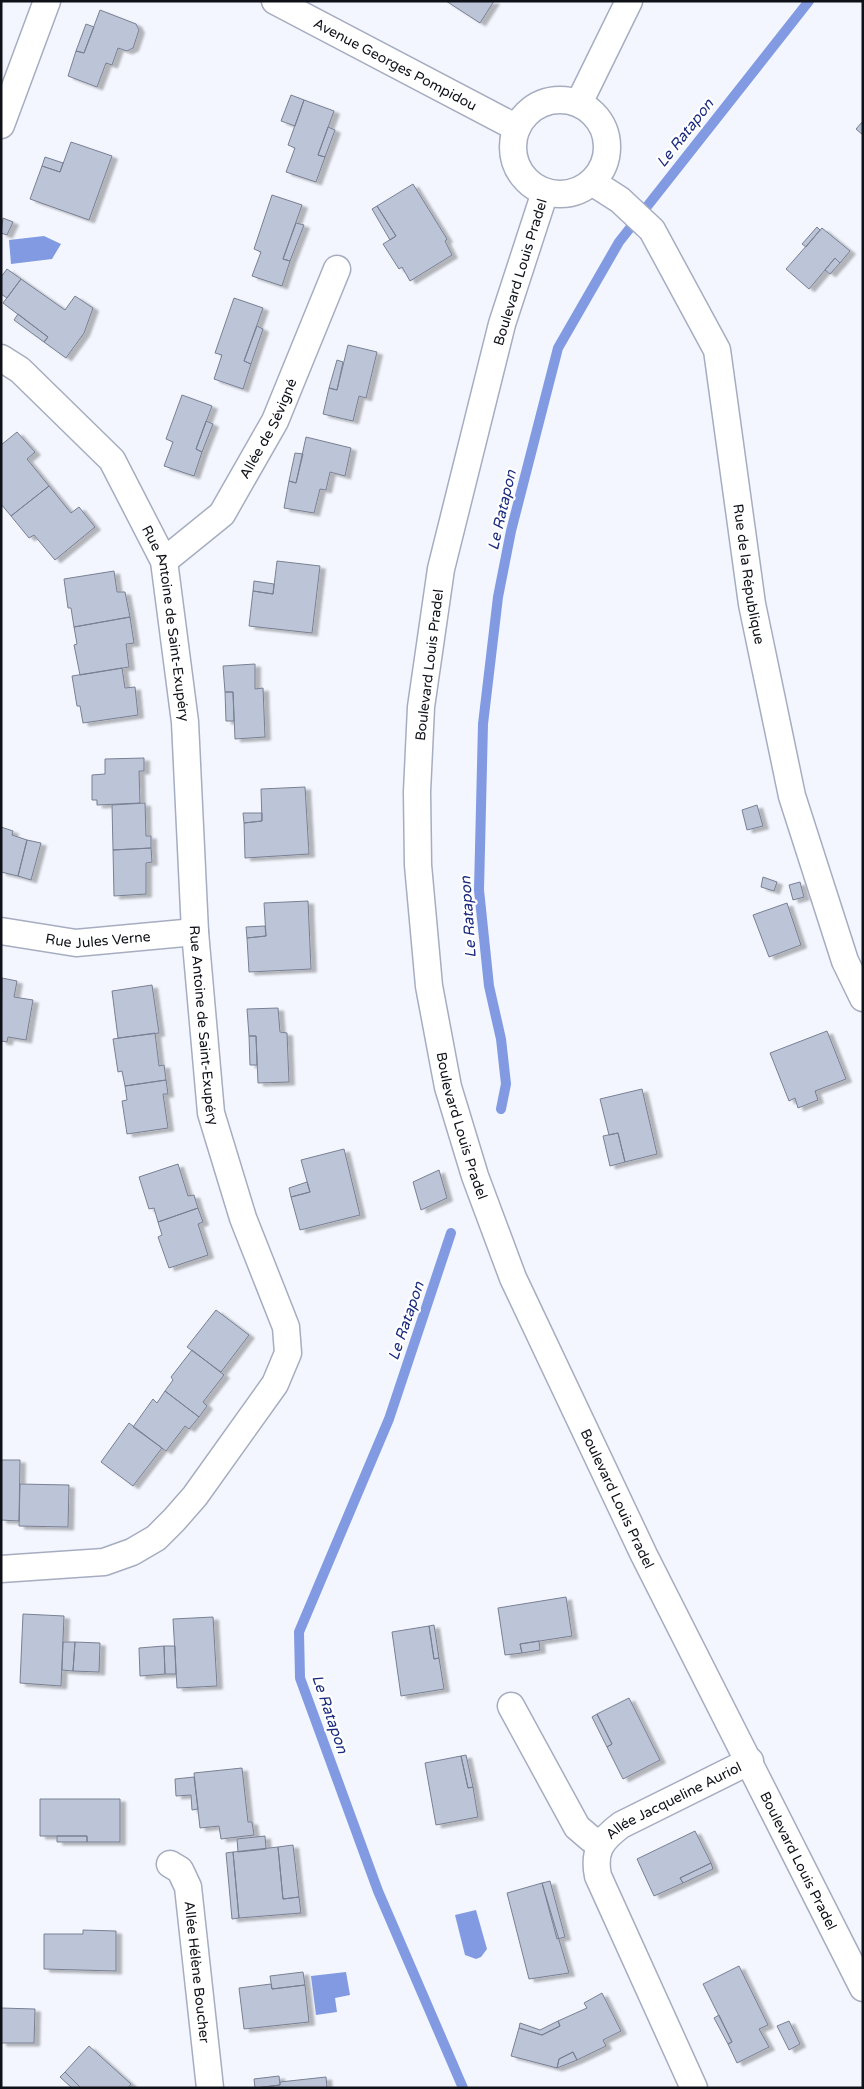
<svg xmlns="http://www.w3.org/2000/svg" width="864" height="2089" viewBox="0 0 864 2089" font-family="'Varela Round',sans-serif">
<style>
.water{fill:#819ae2}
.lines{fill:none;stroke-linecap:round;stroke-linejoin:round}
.stream{stroke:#819ae2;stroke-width:10}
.building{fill:#bcc4d8;stroke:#798093;filter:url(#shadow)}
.minor-casing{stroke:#a6adc1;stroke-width:29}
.minor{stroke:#fff;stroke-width:26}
.labels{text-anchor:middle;stroke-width:4.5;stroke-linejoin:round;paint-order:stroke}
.street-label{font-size:14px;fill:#0f1118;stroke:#fff}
.water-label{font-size:15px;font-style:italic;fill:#1b2b7e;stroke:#fff}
</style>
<defs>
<filter id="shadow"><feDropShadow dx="5.5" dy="3" stdDeviation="1" flood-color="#0004"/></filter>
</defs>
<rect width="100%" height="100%" fill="#f3f6fe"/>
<path class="water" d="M44,236L61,244L52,259L11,264L9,240Z
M476,1910L487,1949L481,1957L476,1959L465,1955L455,1915Z
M346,1972L350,1995L335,1998L337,2012L316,2015L311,1976Z"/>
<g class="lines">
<path class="stream" d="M501,1109L506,1084L501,1039L489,986L479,890L483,724L498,597L511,531L558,348L619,242L809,1
M451,1233L389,1419L299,1632L300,1678L378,1891L463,2088"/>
</g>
<path class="building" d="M446,1H494L480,23Z
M100,10L136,24L139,30L133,48L127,51L118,48L112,65L106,63L97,87L68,76L76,51L84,53Z
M86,24L94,27L84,53L76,51Z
M291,95L304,100L295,126L281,121Z
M304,100L334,111L318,155L325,157L316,182L286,172L295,148L288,145Z
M863,121V135L856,129Z
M328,127L335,130L325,157L318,155Z
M71,142L112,156L89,220L30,199L42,166L60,172Z
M45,157L63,163L60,172L42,166Z
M413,184L447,239L445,241L452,255L410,281L402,267L399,269L383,244L396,236L377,206Z
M272,195L302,205L283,259L290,261L282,286L252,276L261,252L254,249Z
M377,206L396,236L390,240L372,209Z
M3,218L13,222L7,235L1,233Z
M296,223L304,225L290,261L283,259Z
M817,227L820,230L806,247L802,244Z
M822,228L850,251L840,263L835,258L809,289L786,269Z
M835,258L840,263L830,274L825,270Z
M7,269L21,279L7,298L1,294V277Z
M21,279L65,310L75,296L93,308L84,333L66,358L44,342L48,337L3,303Z
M234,298L263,308L244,361L251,364L243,389L214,379L222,355L215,353Z
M18,314L48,337L44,342L14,320Z
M257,326L263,329L251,364L244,361Z
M348,345L377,352L366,398L359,396L353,421L323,414L329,388L337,390Z
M337,360L343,362L337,390L329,388Z
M182,395L212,406L196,449L202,452L194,476L164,466L173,442L166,439Z
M206,421L213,424L202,452L196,449Z
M17,432L35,452L27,459L49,486L11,516L1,504V445Z
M306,437L351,448L345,476L330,472L326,490L320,489L314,513L284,508L289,481L296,483Z
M295,453L303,454L296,483L289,481Z
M49,486L71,513L79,507L95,527L55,560L34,535L29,538L11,516Z
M277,561L320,566L312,633L249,626L253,591L273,594Z
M114,571L117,592H125L130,617L74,627L71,608H68L64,579Z
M254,581L274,584L273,594L253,591Z
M130,617L134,643L126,644L129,667L80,675L74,645L77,644L74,627Z
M255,664V689L263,688L265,737L235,739L233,692H225L223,666Z
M122,668L125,688L135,687L138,715L83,723L80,706H77L72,676Z
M225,692H233L234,721H226Z
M144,758V771H139L140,803L97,805V800H92V775L105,774V759Z
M305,787L309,854L245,858L244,823L262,821L261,789Z
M145,803L146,836H151V848L113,850L112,805Z
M757,805L763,826L747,830L742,810Z
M243,813H262V821L244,823Z
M1,827L13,831L12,835L27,840L18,876L1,872Z
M27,840L41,843L31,880L18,876Z
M151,848L152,862L146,863V894L114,896L113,850Z
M763,877L777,882L774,891L761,887Z
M800,882L804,897L793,900L789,885Z
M308,901L311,969L249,972L247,938L266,936L264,903Z
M787,903L801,945L769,957L753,915Z
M265,926L266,936L247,938L246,927Z
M2,978L17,981L14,997L33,1000L26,1040L8,1037L7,1042L1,1041Z
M152,985L159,1033L118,1038L112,991Z
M278,1008L280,1032L287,1033L289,1082L258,1083L256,1036H249L247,1009Z
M827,1031L846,1079L815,1091L818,1100L798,1108L795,1098L789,1101L770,1053Z
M155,1033L159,1066L164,1065L166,1080L125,1086L122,1071L118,1072L113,1039Z
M249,1036H256L257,1065H250Z
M166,1080L168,1094H163L168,1128L127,1134L122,1101L127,1100L125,1086Z
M642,1089L657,1154L625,1162L618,1133L609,1135L600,1099Z
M618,1133L625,1162L610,1166L603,1136Z
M344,1149L360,1215L300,1230L291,1197L310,1192L301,1160Z
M178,1164L188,1196L194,1195L198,1208L158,1222L154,1208L149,1209L139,1177Z
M439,1170L447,1198L421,1210L413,1182Z
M307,1182L310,1192L291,1197L289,1188Z
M198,1208L203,1222L198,1224L208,1255L169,1268L158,1237L162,1235L158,1222Z
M216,1310L249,1335L221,1372L187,1347Z
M192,1350L224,1375L203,1402L207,1406L199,1417L165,1391L173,1380L171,1377Z
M165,1391L199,1417L189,1429L185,1426L166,1451L133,1427L153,1399L157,1403Z
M129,1423L162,1448L133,1486L101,1462Z
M1,1460H20L19,1521L1,1520Z
M20,1484L69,1485L68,1527L19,1526Z
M566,1597L572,1636L520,1644L522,1653L505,1655L498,1608Z
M23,1614L64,1616L61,1686L20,1683Z
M213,1617L217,1686L177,1688L173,1619Z
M434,1625L439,1658L434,1659L429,1626Z
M429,1626L434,1659L439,1658L444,1689L401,1696L392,1632Z
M539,1641L540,1650L522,1653L520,1644Z
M63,1642H75L73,1671L62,1670Z
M75,1642L100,1643L99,1672L73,1671Z
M164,1646L165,1674L140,1676L139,1648Z
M164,1646H175L176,1674H165Z
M629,1698L660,1760L623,1779L607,1747L612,1744L597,1714Z
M597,1714L612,1744L607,1747L592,1717Z
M466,1755L473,1787L468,1788L461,1756Z
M461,1756L468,1788L473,1787L478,1817L436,1825L425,1763Z
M242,1768L248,1822H252L254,1835L221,1839L219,1826L200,1828L194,1773Z
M194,1777L198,1809L192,1810L191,1795L176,1796L175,1779Z
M40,1799H120V1842H87V1836H40Z
M695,1831L711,1863L680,1878L683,1883L654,1896L637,1859Z
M57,1836H87V1842H57Z
M265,1836L266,1849L238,1852L237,1839Z
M293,1845L299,1897L283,1899L278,1847Z
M278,1847L283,1899L299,1897L301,1913L239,1918L233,1852Z
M233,1852L239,1918L232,1919L226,1853Z
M711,1863L713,1869L683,1883L680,1878Z
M550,1881L565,1937L557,1939L542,1883Z
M542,1883L569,1973L529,1979L507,1893Z
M83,1930L116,1931V1971L44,1969V1934H83Z
M739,1966L768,2025L759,2029L769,2047L737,2063L728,2044L732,2042L703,1984Z
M303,1972L305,1985L272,1989L270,1976Z
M271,1984L272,1989L305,1985L309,2022L244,2029L239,1988Z
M602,1993L621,2031L603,2040L606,2046L577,2060L573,2052L559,2059L557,2068L511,2056L519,2028L542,2035L560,2026L558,2021L587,2008L584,2003Z
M1,2008L35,2009L34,2043H1Z
M719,2015L732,2042L728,2044L714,2018Z
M558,2021L560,2026L542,2035L519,2028L520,2023L540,2030Z
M789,2021L800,2044L789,2050L777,2026Z
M89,2046L131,2084L128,2088H81L65,2072Z
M573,2052L577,2060L557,2068L559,2059Z
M65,2072L81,2088H72L60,2077Z
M279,2076L280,2085L255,2088L254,2079Z
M326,2077L327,2088H256L280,2085V2082Z"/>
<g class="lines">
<g class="minor-casing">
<g id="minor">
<path id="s1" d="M275,1L517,128"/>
<circle cx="560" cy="147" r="47"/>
<path d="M579,103L629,1"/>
<path d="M1,125L47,1"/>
<path id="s2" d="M592,182L620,200L652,230L717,350L752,604L792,796L845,961L863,998"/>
<path id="s3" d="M545,192L502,324L441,569L421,707L417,792L418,865L429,986L448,1087L475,1176L513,1278L644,1555L863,1988"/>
<path id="s4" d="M1,358L20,370L112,460L164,561L185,722L195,932L211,1113L243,1218L286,1327L288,1353L275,1384L195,1496L174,1520L156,1538L132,1552L104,1562L1,1569"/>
<path id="s5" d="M164,561L222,514L275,421L337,269"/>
<path id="s6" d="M1,931L76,943L195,932"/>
<path d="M511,1706L577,1827L591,1839L602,1843"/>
<path id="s7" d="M170,1864L180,1870L188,1887L210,2088"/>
<path id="s8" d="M694,2088L598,1876C593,1851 601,1840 621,1825L750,1761"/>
</g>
</g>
<use href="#minor" class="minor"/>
</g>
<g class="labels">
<g class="street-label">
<text dy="5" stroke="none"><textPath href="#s1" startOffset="136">Avenue Georges Pompidou</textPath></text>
<text transform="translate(520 272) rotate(-73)" y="5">Boulevard Louis Pradel</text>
<text dy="5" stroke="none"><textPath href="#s5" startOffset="172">Allée de Sévigné</textPath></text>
<text dy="5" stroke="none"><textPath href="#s2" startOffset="440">Rue de la République</textPath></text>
<text dy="5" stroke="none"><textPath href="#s4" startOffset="326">Rue Antoine de Saint-Exupéry</textPath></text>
<text transform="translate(429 665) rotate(-83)" y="5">Boulevard Louis Pradel</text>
<text dy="5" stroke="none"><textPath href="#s6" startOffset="98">Rue Jules Verne</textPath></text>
<text dy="5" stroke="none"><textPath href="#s4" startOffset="731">Rue Antoine de Saint-Exupéry</textPath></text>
<text dy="5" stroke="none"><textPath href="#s3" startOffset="954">Boulevard Louis Pradel</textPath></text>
<text dy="5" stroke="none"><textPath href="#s3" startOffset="1359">Boulevard Louis Pradel</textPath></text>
<text dy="5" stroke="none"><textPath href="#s8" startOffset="351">Allée Jacqueline Auriol</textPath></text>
<text dy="5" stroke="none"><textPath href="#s3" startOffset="1764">Boulevard Louis Pradel</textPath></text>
<text dy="5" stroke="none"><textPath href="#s7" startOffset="116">Allée Hélène Boucher</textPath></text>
</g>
<g class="water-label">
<text transform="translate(685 133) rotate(-52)" y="5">Le Ratapon</text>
<text transform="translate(502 510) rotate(-77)" y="5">Le Ratapon</text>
<text transform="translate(468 917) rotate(-94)" y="5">Le Ratapon</text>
<text transform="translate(406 1321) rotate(-71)" y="5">Le Ratapon</text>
<text transform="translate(330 1714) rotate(71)" y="5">Le Ratapon</text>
</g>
</g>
<rect width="864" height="2089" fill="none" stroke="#0f1118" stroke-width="5"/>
</svg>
